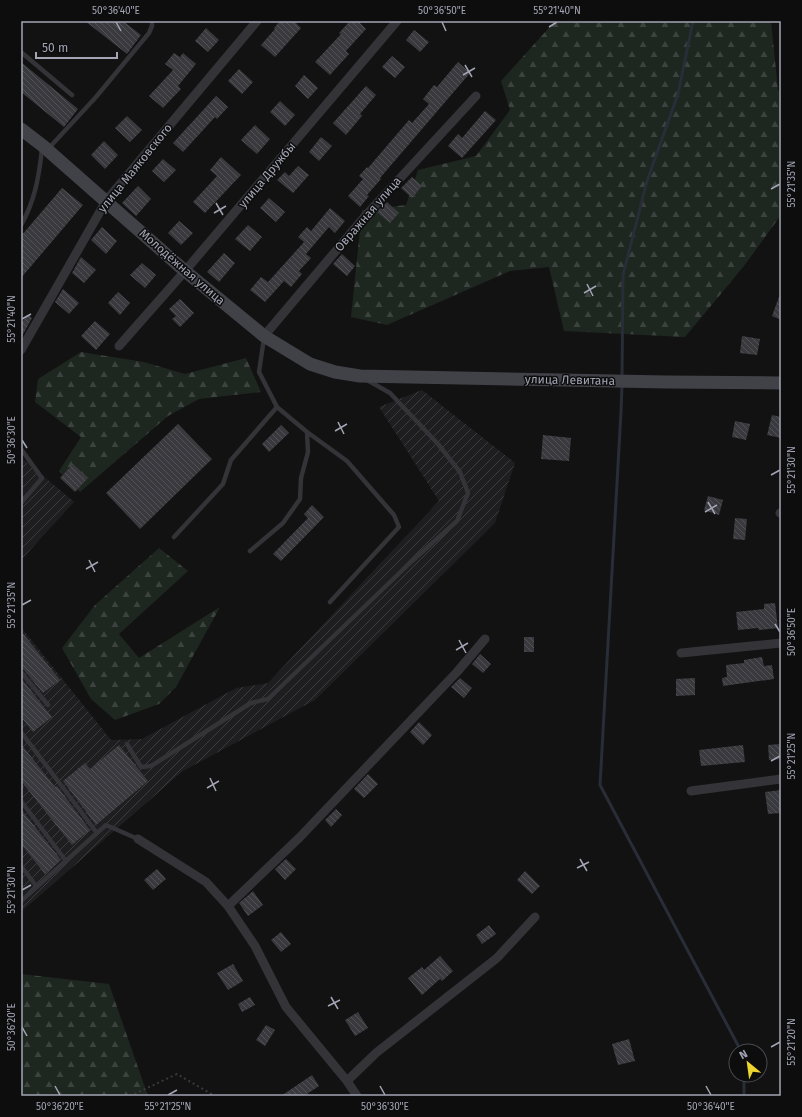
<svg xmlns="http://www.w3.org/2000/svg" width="802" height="1117" viewBox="0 0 802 1117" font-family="'Fira Sans',sans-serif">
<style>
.industrial{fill:url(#industrial-furrows)}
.forest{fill:url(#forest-firs)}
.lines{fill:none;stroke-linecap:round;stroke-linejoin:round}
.stream{stroke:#282d37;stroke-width:3}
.building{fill:url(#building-back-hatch)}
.path{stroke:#39393f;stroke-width:2;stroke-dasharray:2 3;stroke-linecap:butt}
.lane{stroke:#333338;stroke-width:4.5}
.street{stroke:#333338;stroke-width:9}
.secondary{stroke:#414148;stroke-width:13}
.ticks{fill:none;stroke:#a3a5b4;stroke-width:1.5}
.labels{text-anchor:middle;stroke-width:3;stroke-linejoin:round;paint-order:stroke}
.street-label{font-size:12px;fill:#a3a5b4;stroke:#0d0d0e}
.neatline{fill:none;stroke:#a3a5b4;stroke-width:1.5}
.ticks-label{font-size:10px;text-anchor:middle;fill:#a3a5b4}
</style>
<defs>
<pattern id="industrial-furrows" width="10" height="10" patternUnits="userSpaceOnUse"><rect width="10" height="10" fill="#1e1e20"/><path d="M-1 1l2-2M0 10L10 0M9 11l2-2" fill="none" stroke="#3c3c3e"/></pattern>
<pattern id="forest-firs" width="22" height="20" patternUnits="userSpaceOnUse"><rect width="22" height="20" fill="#1e2620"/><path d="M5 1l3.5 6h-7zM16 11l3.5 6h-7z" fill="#3c423e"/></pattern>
<pattern id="building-back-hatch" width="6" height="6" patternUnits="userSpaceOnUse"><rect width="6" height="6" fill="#39393e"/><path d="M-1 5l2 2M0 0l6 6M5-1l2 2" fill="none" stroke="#525358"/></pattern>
</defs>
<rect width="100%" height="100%" fill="#121213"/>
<path class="industrial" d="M422,390L515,463L495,523L315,700L183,771L21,912V627L111,740L142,739L236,688L268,683L439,501L379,407Z
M21,457L74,502L21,560Z"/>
<path class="forest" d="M555,21H771L778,90L781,95V215L744,266L685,337L564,331L549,267L510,271L387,325L351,317L362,210L406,205L418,170L476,156L510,110L501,81Z
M81,352L144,362L185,374L246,358L261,392L199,399L168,416L80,492L59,471L81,437L35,402L38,379Z
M159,548L188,571L119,634L139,658L220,607L176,687L159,704L115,720L91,699L62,648L95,605Z
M21,974L109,984L148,1096H21Z"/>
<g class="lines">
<path class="stream" d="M622,377L623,275L647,181L678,94L693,21
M622,385L621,412L600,785L741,1051
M744,1096V1075"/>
</g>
<path class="building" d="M85,21H123L141,35L127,54Z
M280,21H294L301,28L275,57L261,45L275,29L274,28Z
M350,21H358L366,29L346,51L349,54L330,75L315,62L341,34L339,33Z
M206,28L219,40L208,52L195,41Z
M414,30L429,42L420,52L406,40Z
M174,53L180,57L183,53L196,64L178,86L181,89L163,108L149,96L173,70L165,64Z
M392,56L405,67L395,78L382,67Z
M21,62L78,109L64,127L21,92Z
M458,62L470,73L380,178L381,179L367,195L369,196L360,207L348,196L363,179L359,176L367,167L368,168L409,120L412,123L429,104L423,99L434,85L437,87Z
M239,69L253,82L242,94L228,81Z
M304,75L318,88L308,99L295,86Z
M366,86L376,95L360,114L362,116L346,135L333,123Z
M216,96L228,107L217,119L215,117L183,152L173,143Z
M280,101L295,115L285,126L270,112Z
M485,111L496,120L462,158L448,146L458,134L462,138Z
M127,116L142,130L130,142L115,128Z
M255,125L270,139L257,154L241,140Z
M321,137L332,146L319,161L309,152Z
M104,141L118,155L105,169L91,155Z
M221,157L241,175L205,213L193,202L217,176L210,170Z
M163,159L176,170L164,182L152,171Z
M298,166L309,175L293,193L277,180L285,172L289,176Z
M412,177L422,186L412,198L401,188Z
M138,186L151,199L136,216L122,203Z
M62,188L83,205L21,278V236Z
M269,198L285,212L276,222L260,208Z
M387,202L399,213L390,223L377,212Z
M330,208L345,221L335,233L329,227L306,254L311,258L299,271L302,274L291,287L284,281L265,302L250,290L261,277L268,282L304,242L298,237L307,227L311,231Z
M179,221L193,233L181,245L168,233Z
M248,225L262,237L250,251L235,239Z
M102,227L117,241L106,254L91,240Z
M224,253L235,263L219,282L207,272Z
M342,254L355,266L347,276L333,264Z
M81,257L96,270L84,283L72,273Z
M142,263L156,275L145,288L130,275Z
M63,289L79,303L69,314L55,302Z
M118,292L130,303L120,315L108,303Z
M780,294H781V320L772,316Z
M180,299L194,313L180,327L172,319L176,316L169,309Z
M28,315L32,318L21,338V323Z
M95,321L110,334L96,350L81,336Z
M742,336L760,339L757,355L740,353Z
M772,415L781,417V438L767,435Z
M735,421L750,424L746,440L732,437Z
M178,424L212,459L140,529L106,493Z
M281,425L289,433L269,452L262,444Z
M543,435L571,438L569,461L541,459Z
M73,464L88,478L75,492L60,478Z
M708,496L723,500L719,515L704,510Z
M312,505L324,517L281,561L273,554L308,518L304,514Z
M735,518L747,519L745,540L733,539Z
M775,603L778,628L759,630L758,628L738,630L736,612L764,609V604Z
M21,631L60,680L43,693L24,670L21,668Z
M524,637H534V652H524Z
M480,654L491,664L483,673L472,664Z
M762,657L764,666L772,665L774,679L723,686L722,678L727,677L726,665L744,663V660Z
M21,678L52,717L33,732L21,717Z
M460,678L472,688L464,698L451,687Z
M695,678V695L676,696V679Z
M419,722L432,735L423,745L410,732Z
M21,744L55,787L57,786L90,830L72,845L21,781Z
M780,744L781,759L769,760L768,745Z
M119,745L148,781L96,825L63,781L85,763L90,769Z
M743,745L745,762L701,766L699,750Z
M368,774L378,784L364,798L354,789Z
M781,790V813L768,814L765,792Z
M21,809L61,860L45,874L21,844Z
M336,809L342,815L331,827L325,820Z
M286,859L296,869L285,880L275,869Z
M157,869L166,879L153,890L144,880Z
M525,871L540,886L532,894L517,880Z
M253,891L263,905L248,916L239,903Z
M489,925L496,934L482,944L476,935Z
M281,932L291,944L281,952L271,940Z
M440,956L453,971L442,981L440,979L422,995L408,978L422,967L424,970Z
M233,964L243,981L228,990L217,973Z
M250,997L255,1005L242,1012L238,1004Z
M358,1012L368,1028L355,1036L345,1020Z
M266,1025L275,1030L265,1046L256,1040Z
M629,1039L635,1061L618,1065L612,1044Z
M312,1075L319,1086L304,1096H281Z"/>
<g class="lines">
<path class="path" d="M130,1096L177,1074L215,1096"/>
<path class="lane" d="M21,52L72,95
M48,149L96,97L149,33L152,26V21
M21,225C35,201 39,176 42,149
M264,338L259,372L277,407L307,432L347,461L394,515L399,527L330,602
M21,449L42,478L21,503
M174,537L223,484L231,460L277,407
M250,551L283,523L300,499L301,478L308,452L307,432
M21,672L48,705
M21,732L97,833
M127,744L141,767L151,766L251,703L268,699L411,562L457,521L468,493L460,472L438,444L390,393L367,380
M21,801L66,861
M21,866L37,887
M21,901L106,825L138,839"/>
<path class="street" d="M264,336L367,214L476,96
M119,346L185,271L397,21
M21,350L106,201L257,21
M780,513H781
M681,653L781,643
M691,791L781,779
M138,839L206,882L228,906L255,946L286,1007L347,1081L357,1096
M228,906L300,837L457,672L485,639
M347,1081L376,1053L497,958L535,917"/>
<path class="secondary" d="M21,129L43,146L185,271L264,336L310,364L335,372L360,376L667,382L781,383"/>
</g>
<path class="ticks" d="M116,22L121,31M442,22L446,31M549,27L557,22M465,65L472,77M463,75L475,68M771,189L780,184M216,203L223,215M214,213L226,206M587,284L593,296M584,293L596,286M22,319L31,314M338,422L344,434M335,431L347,424M22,440L27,448M771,475L780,470M708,502L715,514M705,512L717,505M89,560L95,572M86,569L98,562M22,605L31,600M775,624L780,632M459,640L466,653M456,650L468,643M771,761L780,756M210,778L216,791M207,788L219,781M580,859L587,871M577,868L589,862M22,890L31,885M331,997L338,1009M328,1006L340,1000M22,1027L27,1036M771,1047L780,1042M55,1086L60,1095M380,1086L385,1095M706,1086L711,1095M168,1095L177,1090"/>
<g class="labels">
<g class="street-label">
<text transform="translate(135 168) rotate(-51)" y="4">улица Маяковского</text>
<text transform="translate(267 175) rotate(-50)" y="4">улица Дружбы</text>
<text transform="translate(368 214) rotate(-49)" y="4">Овражная улица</text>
<text transform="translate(182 267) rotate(41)" y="4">Молодёжная улица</text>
<text transform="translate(570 380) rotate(1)" y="4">улица Левитана</text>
</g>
</g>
<rect width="802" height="1117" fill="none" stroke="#0d0d0e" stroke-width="44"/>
<g transform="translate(748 1063) rotate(331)"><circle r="19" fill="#0d0d0e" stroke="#494a50"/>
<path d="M0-3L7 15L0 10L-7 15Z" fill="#efd62e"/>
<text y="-6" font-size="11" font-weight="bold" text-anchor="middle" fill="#a3a5b4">N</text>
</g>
<path d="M36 52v6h81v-6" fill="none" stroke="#a3a5b4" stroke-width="2"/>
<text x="42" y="52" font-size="12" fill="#a3a5b4" stroke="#0d0d0e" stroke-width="3" paint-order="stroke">50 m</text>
<rect x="22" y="22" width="758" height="1073" class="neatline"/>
<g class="ticks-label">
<text x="116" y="14">50°36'40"E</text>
<text x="442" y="14">50°36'50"E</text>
<text x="557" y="14">55°21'40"N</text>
<text transform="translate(791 184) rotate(-90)" y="4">55°21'35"N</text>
<text transform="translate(11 319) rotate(-90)" y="4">55°21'40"N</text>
<text transform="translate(11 440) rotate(-90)" y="4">50°36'30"E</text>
<text transform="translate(791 470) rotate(-90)" y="4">55°21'30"N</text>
<text transform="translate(11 605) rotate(-90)" y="4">55°21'35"N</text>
<text transform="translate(791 632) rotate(-90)" y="4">50°36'50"E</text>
<text transform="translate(791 756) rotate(-90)" y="4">55°21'25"N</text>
<text transform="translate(11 890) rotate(-90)" y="4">55°21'30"N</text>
<text transform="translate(11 1027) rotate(-90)" y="4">50°36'20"E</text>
<text transform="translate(791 1042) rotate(-90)" y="4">55°21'20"N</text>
<text x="60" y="1110">50°36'20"E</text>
<text x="168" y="1110">55°21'25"N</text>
<text x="385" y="1110">50°36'30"E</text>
<text x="711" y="1110">50°36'40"E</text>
</g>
</svg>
